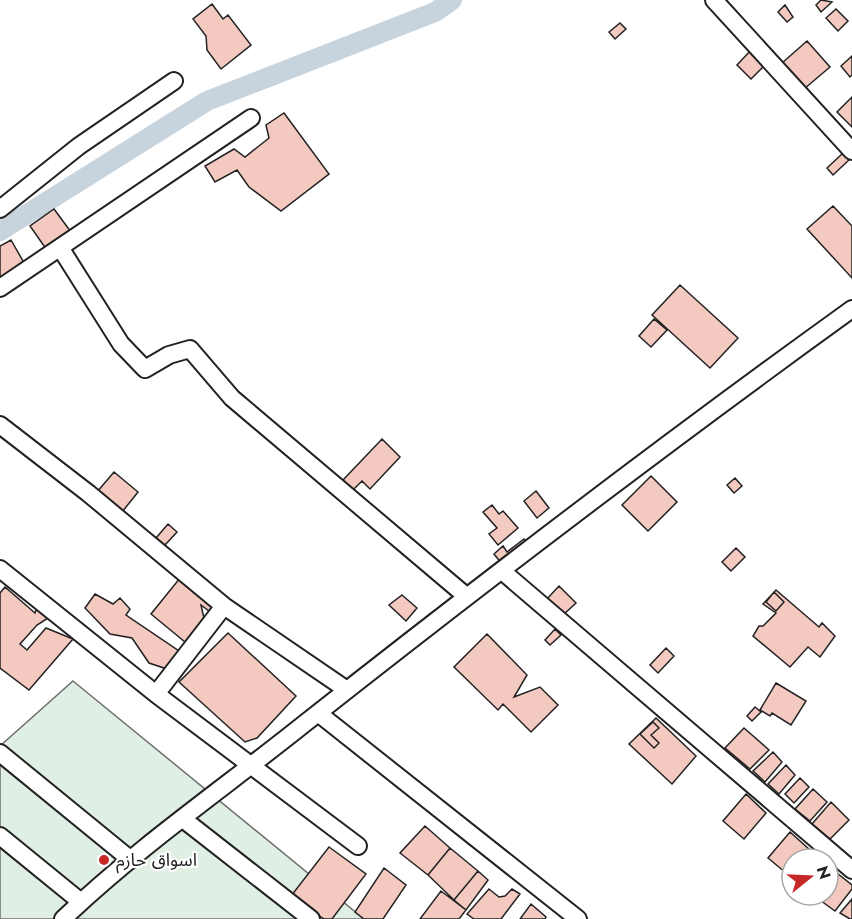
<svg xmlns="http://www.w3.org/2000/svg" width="852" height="919" viewBox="0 0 852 919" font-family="Jost,'Noto Sans Arabic',sans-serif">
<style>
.green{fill:#e0efe3;stroke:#6f6f6f;stroke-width:1.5}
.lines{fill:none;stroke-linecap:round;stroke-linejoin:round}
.canal{stroke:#c7d3dd;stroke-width:20}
.building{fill:#f3c9c0;stroke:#222;stroke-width:1.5}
.minor-casing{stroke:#222;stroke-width:20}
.minor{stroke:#fff;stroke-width:16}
.poi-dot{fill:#c62828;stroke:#fff;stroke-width:2}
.labels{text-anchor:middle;stroke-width:4.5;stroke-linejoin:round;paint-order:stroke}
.poi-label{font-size:18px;fill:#222;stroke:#fff;text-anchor:start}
</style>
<rect width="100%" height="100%" fill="#fff"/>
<path class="green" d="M73,681L364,919H0V746Z"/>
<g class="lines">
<path class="canal" d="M0,231L207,101L435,12L452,0"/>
</g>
<path class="building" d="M821,0L832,2L821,12L816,5Z
M212,4L223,19L228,15L251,45L221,69L207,50L206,36L193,19Z
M785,5L793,17L787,22L778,12Z
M836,9L848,21L838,31L826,18Z
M620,23L626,29L615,39L609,32Z
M807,41L830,67L804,89L782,63Z
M751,50L765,65L751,79L737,65Z
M852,56V75L850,77L841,66Z
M852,97V127L837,112Z
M284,113L329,174L281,211L249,187L237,170L215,182L205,166L234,149L245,157L269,138L266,125Z
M843,153L849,160L833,175L827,168Z
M833,206L852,226V278L807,229Z
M54,209L71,232L49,253L30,226Z
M11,240L27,268L0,284V246Z
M680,285L738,338L710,368L652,315Z
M654,319L667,330L651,347L639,336Z
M382,439L400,457L370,489L362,481L353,490L343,480Z
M114,472L138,492L122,512L97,492Z
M651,476L677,502L648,531L622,505Z
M735,478L742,486L734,493L727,485Z
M536,491L549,508L537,518L524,501Z
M492,505L499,514L503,511L518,528L498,545L489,534L497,528L483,512Z
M168,524L177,532L165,545L156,538Z
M524,539L535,552L509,573L494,554L503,546L507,552Z
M736,548L745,557L731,571L722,562Z
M180,578L214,605L209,611L201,605L204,618L185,642L151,614Z
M559,586L576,603L562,616L546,600Z
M5,587L35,613L37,607L48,618L37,625L20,644L27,650L46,628L73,639L29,690L0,668V593Z
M776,590L819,627L822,623L835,636L820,657L808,647L790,667L753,636L759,626H763L776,613L763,604Z
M774,592L784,602L776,611L766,602Z
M95,594L113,604L120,598L130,609L126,615L179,651L167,669L149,663L132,638L110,634L85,608Z
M402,595L417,608L406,621L389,605Z
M555,629L561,635L550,645L545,640Z
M228,633L296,696L257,738L245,742L179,682Z
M487,634L527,675L514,697L540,687L558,705L531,732L503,704L498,710L454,667Z
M666,648L674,656L658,673L650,665Z
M776,683L806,701L791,725L772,713L770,716L760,710Z
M755,707L761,712L752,721L747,716Z
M656,718L696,756L672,784L629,744Z
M653,722L659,728L651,735L659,743L654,748L640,734Z
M744,728L769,750L750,769L725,748Z
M773,752L782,762L765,782L753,771Z
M786,765L795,775L779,794L768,784Z
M800,778L809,787L794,803L785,794Z
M813,789L827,802L810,821L795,809Z
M746,794L766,813L744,839L723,821Z
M831,802L849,820L830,839L812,824Z
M425,826L450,848L428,875L400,853Z
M790,832L820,859H792V878L768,858Z
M329,847L366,874L332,919H324L291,896Z
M450,848L478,871L454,900L428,875Z
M828,866L852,885V889L835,911L813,895H828Z
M384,868L406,885L383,919H364L355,912Z
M478,871L488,880L466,910L454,900Z
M489,889L499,897L505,896L512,889L520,894L501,919H474L467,914Z
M441,891L466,910L459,919H420Z
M852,899V919H850L840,913Z
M531,904L546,917L545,919H520Z"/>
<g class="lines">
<g class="minor-casing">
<path id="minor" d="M714,0L852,151
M0,209L79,146L174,81
M61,249L121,344L145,369L169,355L190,349L232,398L466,596
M0,288L251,118
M0,425L88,493L224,606L347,690
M0,569L156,694L358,846
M502,571L852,870
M156,694L224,606
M318,713L578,919
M0,753L131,860
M183,819L311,919
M0,836L81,902
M63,919C137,848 224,788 304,724C484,582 666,443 852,309"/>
</g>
<use href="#minor" class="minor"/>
</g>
<circle class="poi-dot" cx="104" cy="860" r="6"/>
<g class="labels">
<g class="poi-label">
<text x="116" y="866">اسواق حازم</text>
</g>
</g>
<g transform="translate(810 877) rotate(72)"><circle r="28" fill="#ffffff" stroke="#a7a7a7" stroke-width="1.5"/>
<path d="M0-4.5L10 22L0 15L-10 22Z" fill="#c62828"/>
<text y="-9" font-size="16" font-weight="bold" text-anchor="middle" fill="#222222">N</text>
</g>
</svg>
